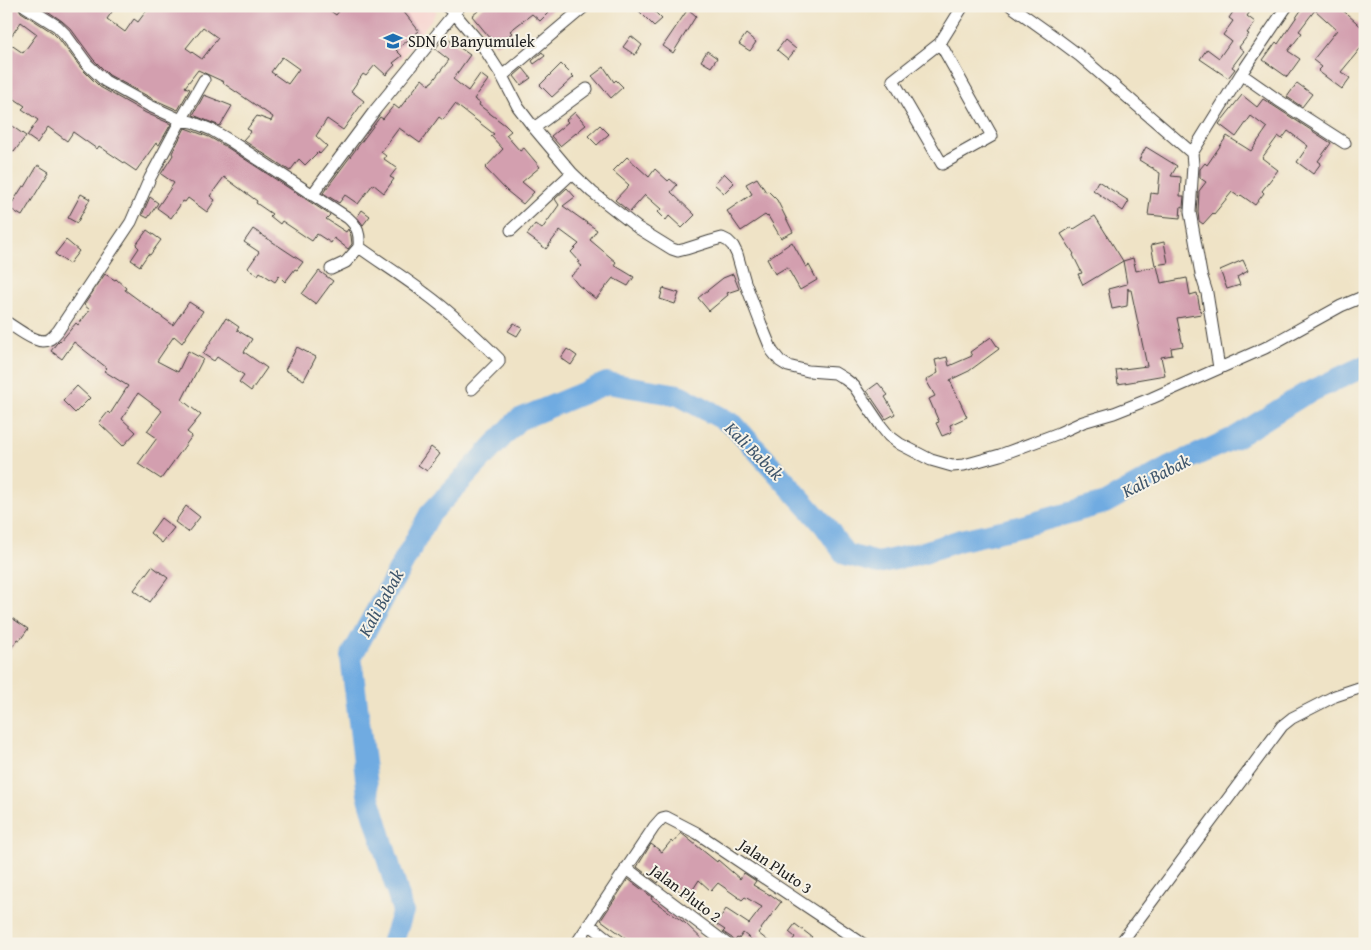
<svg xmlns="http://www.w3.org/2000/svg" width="1371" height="950" viewBox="0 0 1371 950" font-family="'Gentium Book Plus',serif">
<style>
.built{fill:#f7d0cc}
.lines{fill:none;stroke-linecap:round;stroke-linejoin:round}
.river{stroke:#70abe1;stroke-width:22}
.building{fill:#d39faf;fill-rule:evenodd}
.street-casing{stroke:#3c3a36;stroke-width:13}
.street{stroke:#fff;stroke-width:11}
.labels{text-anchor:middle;stroke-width:4;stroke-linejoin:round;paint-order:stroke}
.poi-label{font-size:16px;fill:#1c1c1c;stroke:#f7f3e8;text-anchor:start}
.street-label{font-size:16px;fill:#1c1c1c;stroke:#f7f3e8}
.water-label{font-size:18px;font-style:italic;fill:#3e556b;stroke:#f7f3e8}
</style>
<rect width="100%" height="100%" fill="#f7f3e8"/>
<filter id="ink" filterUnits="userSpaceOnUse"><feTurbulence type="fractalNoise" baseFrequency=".02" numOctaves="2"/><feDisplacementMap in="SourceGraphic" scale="10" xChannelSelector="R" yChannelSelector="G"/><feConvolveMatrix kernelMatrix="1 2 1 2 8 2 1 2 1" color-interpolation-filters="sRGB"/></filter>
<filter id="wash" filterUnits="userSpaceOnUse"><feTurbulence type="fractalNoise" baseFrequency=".0096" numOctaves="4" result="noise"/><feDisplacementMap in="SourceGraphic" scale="20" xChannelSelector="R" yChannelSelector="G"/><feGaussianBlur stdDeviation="1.12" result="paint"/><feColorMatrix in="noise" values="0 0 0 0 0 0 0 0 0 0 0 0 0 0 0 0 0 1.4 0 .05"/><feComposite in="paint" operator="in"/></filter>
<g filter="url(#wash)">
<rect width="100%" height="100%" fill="#efe3c6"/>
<path class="built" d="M359,6H430L437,12L396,65L348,17Z"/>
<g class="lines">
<path class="river" d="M392,944L403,911L368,794L351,657L430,514L518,420L607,383L679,395L734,425L825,526L845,554L878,563L921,553L961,540L1015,528L1105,503L1168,468L1236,437L1303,395L1365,366"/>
</g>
<g id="blocks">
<path class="building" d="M10,6H18L21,12L52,32L59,39L81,68L100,87L146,113L171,124L159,145L156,143L136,171L99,146L97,149L73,132L67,141L48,127L37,143L27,136L38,120L22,109L25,106L6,93V12ZM21,22L37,34L23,53L7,42Z
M40,6H116L107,19L125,32L134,19L138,22L150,6H324L336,15L343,6H399L419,31L396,50L402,56L393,63L395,65L386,75L375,65L366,76L363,74L351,91L364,101L343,130L327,119L316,136L327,146L320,154L318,152L305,165L299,159L290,171L243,140L251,131L247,129L257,116L271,121L273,117L223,83L224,82L198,70L185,87L190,89L178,110L153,99L109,75L93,59L71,29L62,21ZM203,27L218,38L202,59L186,48ZM282,57L299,69L288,84L271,72Z
M484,6H555L540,21L532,14L510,31L512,33L496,45L472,16Z
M644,6H649L662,19L654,26L639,11Z
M1237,6H1254L1247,16L1255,22L1247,33L1249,34L1239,47L1244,51L1232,67L1235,69L1228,78L1200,59L1207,49L1219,58L1231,41L1223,35L1233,21L1229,18Z
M1304,6H1338L1365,30V43L1341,72L1350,78L1342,89L1318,71L1322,67L1313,60L1337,30L1315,10L1299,31L1302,33L1288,51L1300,59L1287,77L1263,60L1276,42L1278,44Z
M688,9L696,16L673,53L663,46Z
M746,34L756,42L750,51L739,44Z
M631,36L642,45L635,55L623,47Z
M445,37L470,55L453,79L468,91L480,74L488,80L474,99L480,103L479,105L505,125L511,131L506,135L520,151L524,148L540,167L522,182L534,192L523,204L507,191L485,168L503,149L491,136L494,134L455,104L443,120L439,117L420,143L399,128L381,152L386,156L384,159L397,168L390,177L394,179L384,193L373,184L358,204L345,195L339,203L323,193L380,117L383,119L394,105L399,109L422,79L429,85L431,82H432L449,60L435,49Z
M785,40L796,49L788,59L777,50Z
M707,51L717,58L711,67L701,61Z
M542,52L545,56L534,64L532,61Z
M561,64L574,77L552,97L540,85Z
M604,67L614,82L616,80L623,87L611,98L592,76Z
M523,68L531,78L521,85L514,76Z
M1297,83L1312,94L1302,107L1287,97Z
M204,95L232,106L220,126L193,115Z
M1242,95L1257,107L1263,99L1331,143L1318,161L1321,163L1313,174L1297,162L1308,146L1288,131L1282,139L1278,136L1262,158L1278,170L1262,191L1264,193L1255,205L1241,195L1239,197L1232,192L1214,214L1213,213L1203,224L1199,221L1198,212L1199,191L1206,182L1200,178V169L1205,163L1207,165L1227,136L1251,151L1267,128L1251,116L1236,137L1219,124Z
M575,112L586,125L560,146L551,136L568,122L566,120Z
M6,122L26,136L14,152L6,147Z
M600,125L609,134L597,145L588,136Z
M185,128L209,137L225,146L330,215L326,219L346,232L348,229L351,236L352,244L348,249L334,238L331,243L317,234L312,241L282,221L280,224L270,216L272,214L256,203L257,201L224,177L210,196L215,200L207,212L188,198L185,202L183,201L171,218L157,208L174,183L161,174L173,155L172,153Z
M1146,147L1177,166L1171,176L1181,177L1180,196H1184L1183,207L1181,206L1180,218L1148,215L1151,193L1158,194L1160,173L1153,169V167L1152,168L1139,160Z
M627,157L649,177L655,169L668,181L670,179L677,185L671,192L695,215L682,228L669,216L666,220L658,212L661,209L645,195L630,212L615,200L629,185L613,171Z
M38,165L49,172L22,216L9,208L23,186L25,187Z
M724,173L734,183L724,193L714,184Z
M757,178L766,192L768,191L777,200L793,232L781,238L768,216L767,217L765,215L741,231L727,211L752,194L746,184Z
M1098,181L1129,201L1123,211L1093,190Z
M567,188L575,197L563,206L597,230L590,240L616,262L614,265L634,277L628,286L613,278L596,299L578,285L571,276L582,266L578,263L580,262L571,252L579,244L560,230L546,249L527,235L535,224L542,229L559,205L555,199Z
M81,194L90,199L77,223L68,218Z
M150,197L158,203L148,218L142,215Z
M362,210L370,216L363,225L357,217Z
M1095,216L1123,261L1133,258L1136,271L1157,266L1161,283L1187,278L1190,295L1197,293L1201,314L1177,318L1183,346L1171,348L1172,355L1161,357L1165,375L1136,380V381L1118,384L1116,370L1147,366L1131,290H1128V288L1127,306L1112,309L1108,289L1127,284L1123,261L1083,285L1078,274L1082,273L1073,255L1074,254L1061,234L1072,227L1074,229Z
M253,229L303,262L297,270L295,269L285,282L279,276L275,282L260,272L258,275L248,268L259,252L244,242Z
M147,230L161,240L150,255L148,254L140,266L131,260L139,248L136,245Z
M66,240L79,251L69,264L55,254Z
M792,242L806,267L809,265L817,280L800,290L787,267L775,274L767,259Z
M1164,242L1168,263L1155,265L1151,245Z
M1243,260L1248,271L1237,277L1240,285L1227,289L1220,270Z
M319,271L333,281L316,304L302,294Z
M105,274L115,280L116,279L126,288L125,290L173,325L189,302L203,311L182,343L174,336L157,361L178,372L188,351L203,359L182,400L201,415L187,432L192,436L161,479L138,464L157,438L147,431L162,411L138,393L122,419L136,432L123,446L99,423L108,412L110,414L128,386L104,371L107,368L74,342L62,359L51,351L56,344L60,340L61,341L76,323L78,325L90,310L84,305Z
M733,274L739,289L727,293L728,295L709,311L698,298L723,278Z
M663,288L679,293L675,304L660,299Z
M226,318L239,327L237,330L252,339L244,352L267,368L251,391L239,382L244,375L217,357L214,361L203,354Z
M514,323L522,328L517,336L508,331Z
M991,337L999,349L969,371L950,380L967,417L950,425L952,432L942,436L936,423L939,422L929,399L935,396L926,380L938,373L935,360L947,357L949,366L972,356L970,352Z
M297,347L316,357L304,380L285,370Z
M567,349L577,356L571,365L561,358Z
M878,383L888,395L885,397L895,414L886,419L867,391Z
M77,386L90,398L75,413L63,401Z
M431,447L440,454L427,471L418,465Z
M186,506L200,517L188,532L175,522Z
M161,518L174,528L162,543L150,533Z
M152,566L168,578L150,602L134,590Z
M6,614L28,629L20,640L18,639L6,655Z
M681,833L717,862L718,860L740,879L744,873L756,881L753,885L770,895V894L781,902L758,933L772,944H757L743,933L739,939L737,938L734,942L732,938L723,932L725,930L716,924L726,909L749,924L762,907L745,897L742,900L718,883L711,891L699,880L688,897L661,878L658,883L637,867L651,844L662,852L671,841L673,843Z
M628,879L652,897L651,899L685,923L707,944H634L601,920Z
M795,924L812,937L806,944H790L795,937L789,932Z"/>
</g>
</g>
<g filter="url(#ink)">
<use href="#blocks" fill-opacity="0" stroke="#3c3a36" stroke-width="1"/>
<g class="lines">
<g class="street-casing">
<path id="street" d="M25,6L57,26L65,34L87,64L105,81L150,106L181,120L192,122L212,130L229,140L348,218C358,227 360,234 359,247C381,263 404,277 426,294C452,313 476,336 499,359V362L472,389
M446,6L455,14L484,48L502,76L518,107L534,128L572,173L592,192L638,228L672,249L678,251L686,249L711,241L722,238L728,241L733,246L737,254L745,282L761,324L772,351L780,361L788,366L808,371L835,373L845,379L854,386L881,426L889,436L900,444L931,460L952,466L964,465L1000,455L1059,433L1083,422L1114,413L1152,398L1265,348L1341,306L1360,298H1365
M1011,6L1056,38L1080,56L1192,153L1193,165L1190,212L1201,274L1207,293L1219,368
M940,43L992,136L942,164L893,80L940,43L963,6
M1241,74L1278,100L1345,143
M502,76L584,7
M534,128L587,89
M1192,153L1241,74L1287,6
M312,195L376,109L460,6
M511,230L572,173
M331,269L346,262L359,247
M6,322C17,328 38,347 50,339C53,337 56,333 58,331L131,222L150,178L181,120L204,80
M626,868L727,944
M589,924L614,944
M576,944L654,827L662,818L666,817L697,833L863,944
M1120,944L1282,726L1292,718L1335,696L1365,686"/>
</g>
<use href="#street" class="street"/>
</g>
</g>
<defs>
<g id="school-bare" transform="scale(1.5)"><path d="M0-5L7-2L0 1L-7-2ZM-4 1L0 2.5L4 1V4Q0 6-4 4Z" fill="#1f6fb2" stroke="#f7f3e8" stroke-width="2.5" paint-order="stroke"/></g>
</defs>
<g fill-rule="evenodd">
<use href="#school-bare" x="393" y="41"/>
</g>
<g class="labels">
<g class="poi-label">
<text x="408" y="47">SDN 6 Banyumulek</text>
</g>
<g class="street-label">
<text transform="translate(776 866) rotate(34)" y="6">Jalan Pluto 3</text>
<text transform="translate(686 893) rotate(37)" y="6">Jalan Pluto 2</text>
</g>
<g class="water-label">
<text transform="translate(754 451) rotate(45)" y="6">Kali Babak</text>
<text transform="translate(1156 476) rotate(-27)" y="6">Kali Babak</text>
<text transform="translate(381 603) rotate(-61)" y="6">Kali Babak</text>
</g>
</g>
<rect width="1371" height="950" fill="none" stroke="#f7f3e8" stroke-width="25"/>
</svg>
